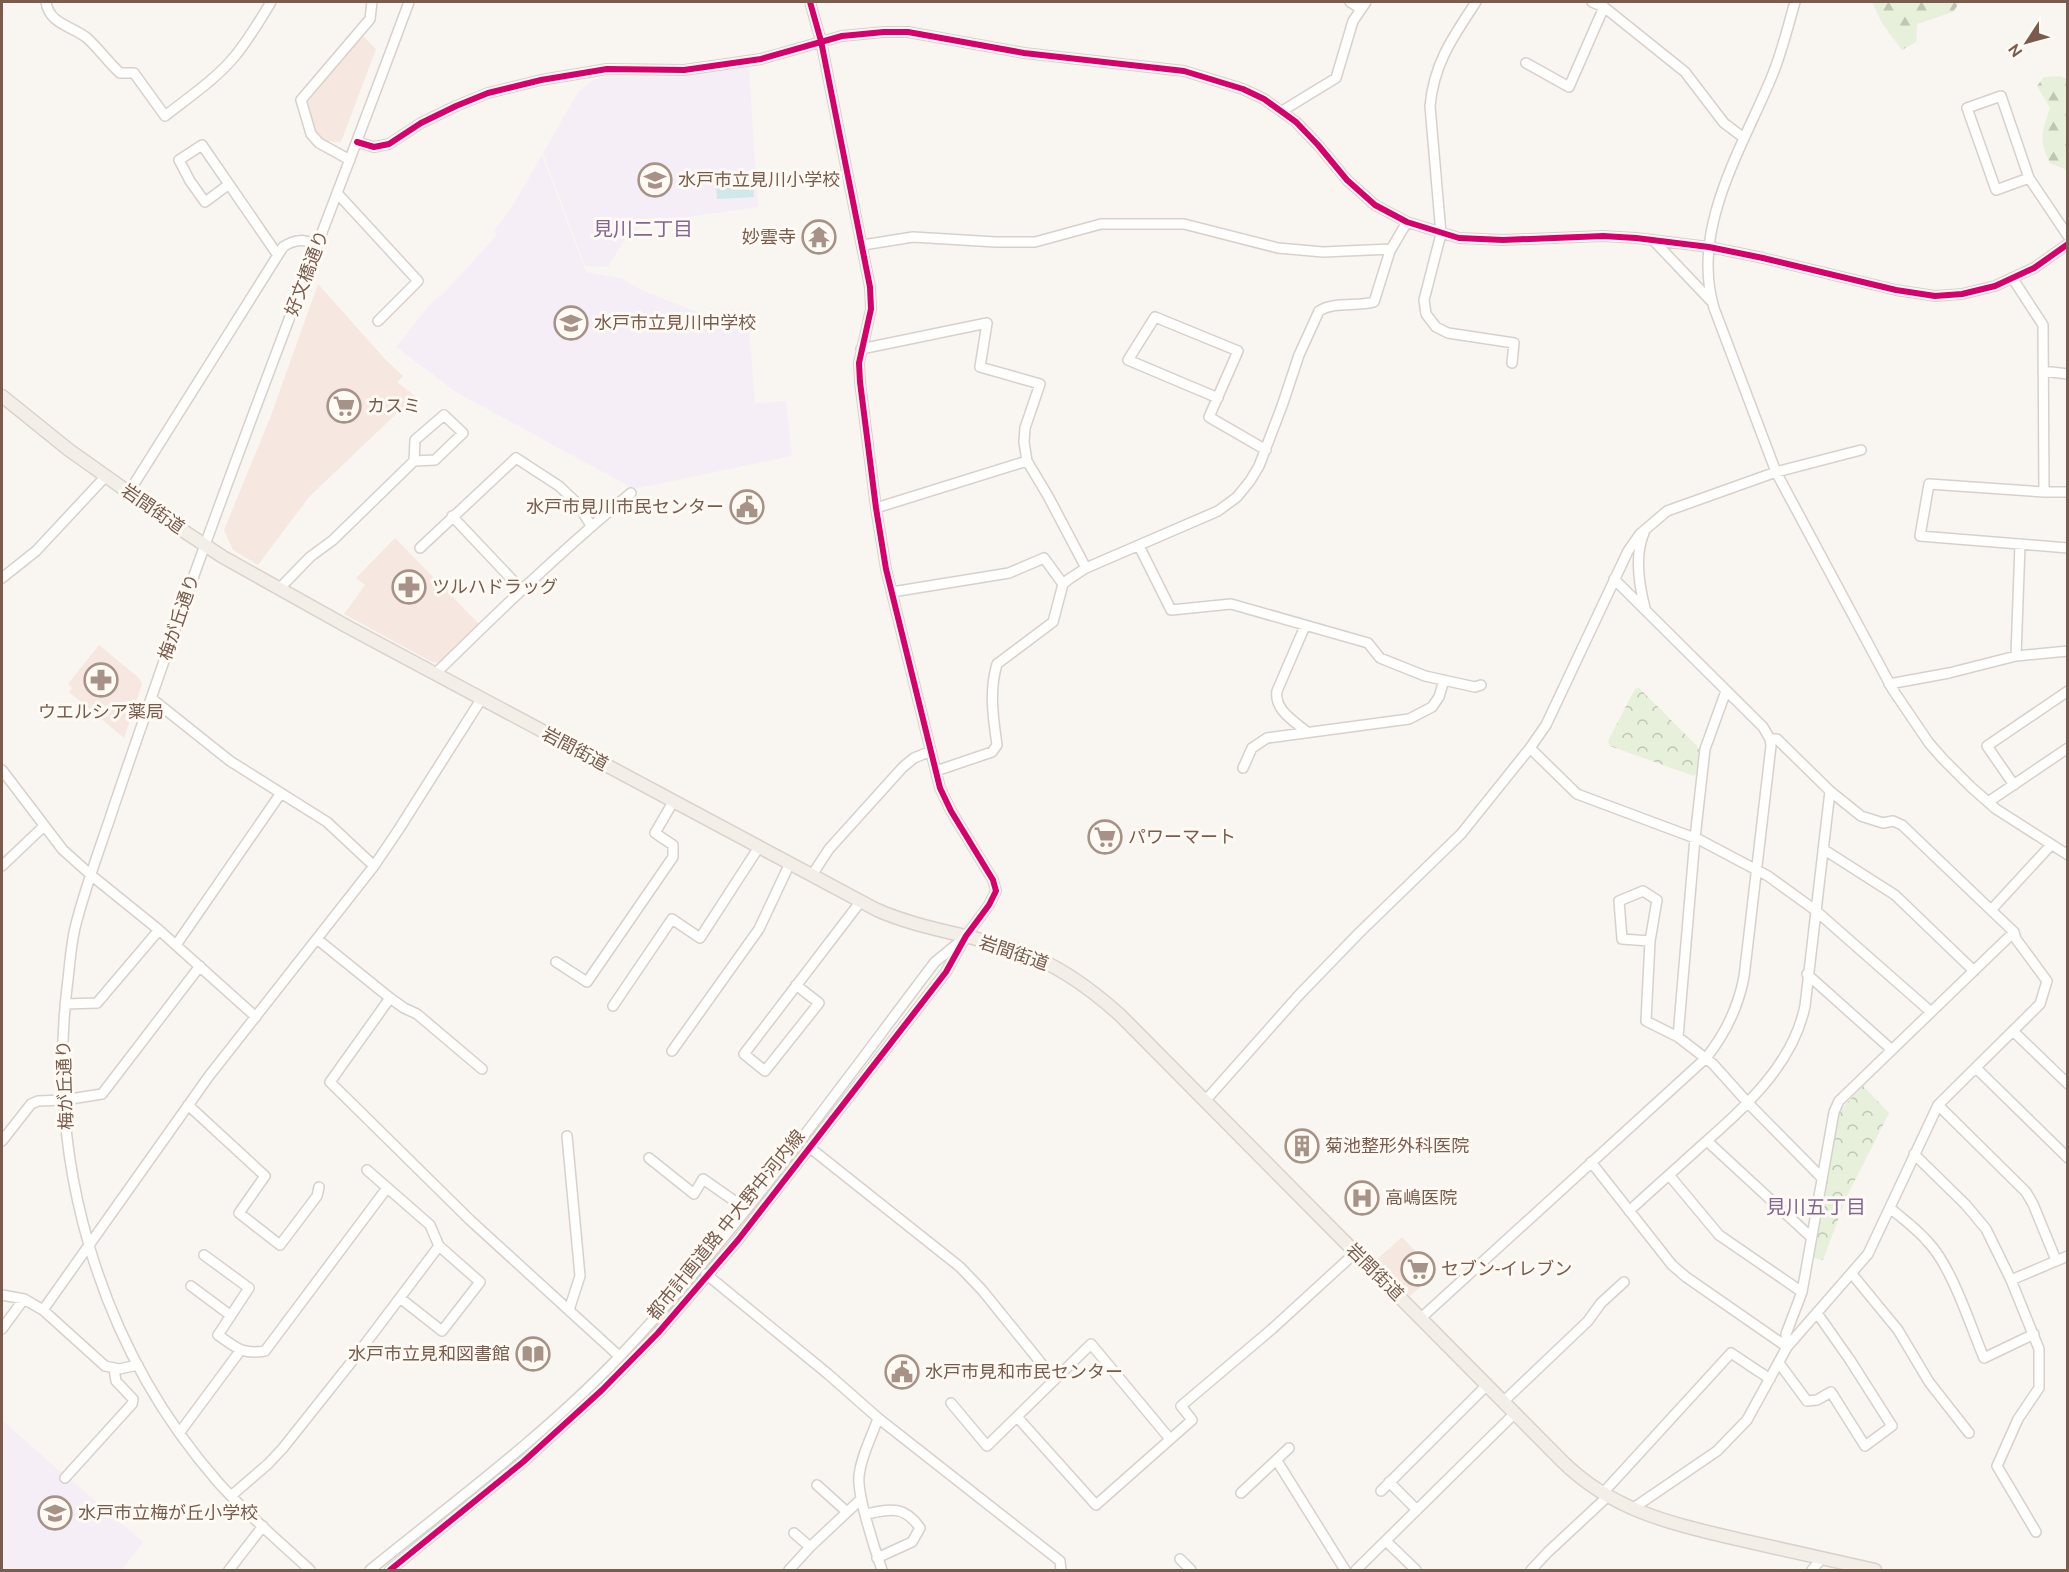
<svg xmlns="http://www.w3.org/2000/svg" width="2069" height="1572" viewBox="0 0 2069 1572" font-family="Ubuntu,'Noto Sans JP',sans-serif">
<style>
.commercial{fill:#f6e8e1}
.education{fill:#f6eef6}
.forest{fill:url(#forest-firs)}
.park{fill:url(#park-crowns)}
.water{fill:#d0e8ea}
.lines{fill:none;stroke-linecap:round;stroke-linejoin:round}
.minor-casing{stroke:#d7d1cb;stroke-width:12}
.major-casing{stroke:#dad1cc;stroke-width:15}
.minor{stroke:#fefefd;stroke-width:9}
.major{stroke:#f3eee8;stroke-width:12}
.cycleway-casing{stroke:#fffaf3;stroke-width:10}
.cycleway{stroke:#d6006c;stroke-width:6}
.labels{text-anchor:middle;stroke-width:6;stroke-linejoin:round;paint-order:stroke}
.poi-label{font-size:18px;fill:#7a5c4d;stroke:#fffaf3;text-anchor:start}
.street-label{font-size:18px;fill:#7a5c4d;stroke:#fffaf3}
.neighbourhood-label{font-size:20px;fill:#846695;stroke:#fffaf3}
</style>
<defs>
<pattern id="forest-firs" width="22" height="20" patternUnits="userSpaceOnUse" patternTransform="scale(1.5)"><rect width="22" height="20" fill="#e7f0db"/><path d="M5 1l3.5 6h-7zM16 11l3.5 6h-7z" fill="#c0c6b4"/></pattern>
<pattern id="park-crowns" width="20" height="18" patternUnits="userSpaceOnUse" patternTransform="scale(1.5)"><rect width="20" height="18" fill="#e7f0db"/><path d="M2 6a3 3 0 1 1 6 0M12 15a3 3 0 1 1 6 0" fill="none" stroke="#c0c6b4"/></pattern>
</defs>
<rect width="100%" height="100%" fill="#f9f5f0"/>
<path class="commercial" d="M362,35L376,49L341,142L319,141L316,138L304,102Z
M318,284L384,358L403,376L397,382L415,396L309,497L258,565L233,550L224,530L270,418Z
M395,538L479,624L440,663L432,662L344,614L365,585L356,578Z
M99,645L139,678L142,684L124,738L69,692L72,688L68,684Z
M1402,1237L1436,1273L1410,1296L1375,1261Z"/>
<path class="education" d="M749,67L758,207L652,222L628,234L608,267L585,266L543,153L578,92L594,80L607,76L676,77Z
M542,155L586,272L621,278L644,291L717,320L737,326H749L755,403L786,401L792,456L634,489L456,392L396,347L431,303L444,293L497,235L494,231L510,210Z
M2,1420L62,1473L60,1475L70,1483L72,1481L143,1542L122,1570H2Z"/>
<path class="forest" d="M1872,2H1960L1953,12L1917,24L1916,42L1902,50L1882,23Z
M2060,76L2067,79V170L2050,163C2038,138 2042,133 2050,108L2037,86L2044,77Z"/>
<path class="park" d="M1639,688L1697,746L1700,752L1698,773L1694,776L1610,746L1608,741L1635,689Z
M1863,1086L1889,1113L1847,1196L1823,1260L1814,1258L1838,1116L1844,1106Z"/>
<path class="water" d="M753,182L754,197L717,199L716,184Z"/>
<g class="lines">
<g class="minor-casing">
<path id="minor" d="M46,2C49,24 72,26 87,38C99,49 108,62 120,73H134L165,116C189,97 215,80 235,56C249,39 260,20 271,2
M1350,2L1361,9
M1476,2C1453,37 1434,63 1430,106L1441,234L1424,300L1426,314L1436,327L1448,333L1514,343L1512,363
M1592,2L1604,7L1685,72L1724,123L1744,138
M1795,2C1788,26 1782,52 1772,76C1743,147 1690,228 1714,308L1776,472L1893,690L1929,743L1943,759L1971,787L1996,809L2068,855
M1526,63L1569,87L1604,7
M1282,111L1336,78L1353,21L1366,2
M357,142L374,147L389,144L421,123L456,106L488,93L541,80L607,69L684,70L761,59L842,36L884,32H908L1024,53L1184,71L1243,89L1264,99L1296,122L1318,145L1347,180L1375,205L1407,222L1459,238L1503,240L1603,236L1636,238L1709,247L1763,258L1896,290L1935,296L1962,294L1995,286L2034,268L2068,244
M350,160L319,143L311,134L301,100L370,19L372,2
M2029,178L1996,190L1967,108L2001,96L2029,178L2068,236
M228,185L205,202L190,181L179,160L202,145L277,254
M337,193L418,281L378,321
M1654,241L1711,301
M863,245L913,237L996,242H1035L1101,224H1184L1278,248L1323,252L1391,249
M2013,279L2043,325L2044,492
M861,349L987,323L980,367L1040,384L1025,428L1024,442L1027,461L1048,496L1086,568
M2043,371L2068,374
M1218,398L1128,360L1155,317L1238,351L1209,417L1266,450
M129,492L283,247C296,238 304,240 318,244
M2068,492H2044L1929,484L1920,536L2068,548
M876,508L1027,461
M452,516L521,589
M1644,533C1634,556 1639,585 1645,608
M1139,546L1171,610L1231,604L1368,643L1380,658L1425,676L1475,687L1481,685
M420,548L516,458L559,486L578,504L591,526
M2,578L36,551L106,476
M279,589L310,557L333,540L414,461L435,460L463,433L444,415L415,440L414,461
M892,592L1009,573L1044,558L1063,584
M1305,626L1277,691C1274,710 1294,721 1307,732
M2016,656L2020,544
M436,673C499,611 562,550 631,493
M1889,684L1949,673L2016,656L2068,651
M151,698L230,761L327,822L374,866
M1530,748L1577,794L1700,840L1768,876L1815,910L1931,1012
M1243,768L1252,748L1267,738L1409,719L1432,707L1439,697L1444,680
M2,770L63,850L91,875L159,930L256,1017
M936,771L992,752L997,745C993,717 989,691 997,664L1053,622L1063,584L1069,579L1086,568L1218,511L1237,497L1250,481L1259,466L1282,406L1299,355L1319,311C1335,301 1356,307 1374,302L1390,251L1407,222
M2014,785L1987,746L2068,691
M1988,802L2068,748
M1823,849L1895,895L1974,971
M2,866L44,826
M812,875L829,849L903,767L914,758L931,751
M1992,909L2051,845
M317,939L390,998L404,1008L417,1014L482,1069
M1650,941L1622,939L1619,901L1643,891L1657,900L1650,941L1646,1021L1678,1037L1713,1064L1748,1103L1822,1178
M176,945L281,793
M556,962L587,982L673,857V845L655,833L673,802
M1807,974L1892,1050
M796,985L819,1003L765,1071L744,1054L861,901
M390,998L330,1082L470,1220L619,1356
M65,1004L97,1003L159,930
M613,1006L672,919L700,938L759,847
M2014,1032L2068,1084
M1678,1037L1695,838L1705,749L1726,691
M672,1051L759,929L790,863
M1976,1068L2068,1158
M1205,1101L1299,995L1359,933L1461,834L1530,748L1546,725L1628,551L1640,534L1667,511L1776,472L1861,450
M188,1105L265,1176L239,1213L280,1245L317,1196L319,1187
M1938,1105L2026,1192L2033,1204L2056,1260
M567,1136L580,1276L569,1310
M2,1141L31,1104L38,1101L64,1100L102,1094L200,966
M1707,1141L1811,1237
M809,1147L960,1267L982,1290L1054,1379
M1914,1154L1966,1205L1986,1229L2011,1280L2039,1349V1388L2018,1419L1997,1466L2036,1532
M649,1158L694,1194L703,1179L746,1209
M1591,1162L1672,1265L1686,1277L1787,1347
M367,1170L430,1225L439,1246L480,1282L442,1331L400,1298
M1669,1175L1719,1235L1802,1292
M1890,1208C1903,1219 1917,1229 1928,1242C1952,1267 1970,1325 1984,1358L2034,1334
M1629,1211C1653,1189 1677,1168 1701,1146C1744,1108 1793,1065 1805,1006L1830,791
M204,1255L249,1288L218,1335C235,1347 242,1355 265,1351L387,1188
M706,1274L828,1374L878,1418L1060,1561L1061,1570
M1852,1274L1898,1330L1929,1382L1969,1433
M2011,1280L2068,1256
M191,1286L230,1315
M2,1295L24,1299L43,1310L105,1366L119,1369L138,1365
M43,1310L209,1076L374,866L399,829L482,698
M1421,1318L1706,1058C1726,1033 1738,1008 1744,977L1771,746L1770,739L1763,727L1614,579
M2,1329L24,1299
M1787,1347L1786,1334L1802,1292L1834,1112L1839,1101L2014,932
M1779,1363L1807,1401L1817,1400L1831,1392L1865,1446L1892,1426L1850,1360L1817,1313
M1503,1402L1588,1321L1601,1303L1624,1282
M951,1403L987,1446L1091,1344L1170,1439
M878,1418C872,1437 861,1455 859,1476C857,1495 875,1550 882,1570
M1018,1418L1096,1505L1192,1420L1181,1406L1272,1329L1355,1253
M180,1432L240,1351
M1277,1461L1345,1570
M65,1478L132,1404L133,1399L116,1381L114,1369
M1389,1482L1417,1510
M817,1485L847,1512
M1381,1491L1487,1385
M1241,1493L1289,1448
M1602,1494L1731,1353L1770,1379
M231,1496L268,1464L283,1448L353,1360L439,1246
M1632,1509L1717,1451L1747,1420L1787,1347L1868,1254L1938,1105L2040,1004L2047,981L2016,939L2014,932L1902,825L1893,821L1883,823L1861,816L1830,791L1777,739H1770
M866,1514C891,1509 904,1505 920,1528L912,1542L877,1558
M794,1533L810,1547
M1386,1541L1416,1570
M1180,1559L1191,1570
M229,1570L263,1526
M310,1570C279,1541 245,1513 217,1481C98,1344 45,1159 68,979C70,962 71,945 75,928C85,887 101,846 114,806C136,741 159,676 181,612C253,407 334,205 409,2
M370,1570C455,1501 545,1435 621,1355C736,1233 834,1095 935,962L962,940
M390,1570L523,1462L602,1390L658,1333L738,1240L946,972L966,936L989,905L996,891L993,880L951,811L940,788L886,569L876,508L860,382L859,363L871,309L870,287L821,41L810,2
M789,1570L810,1547L861,1499
M1356,1570L1515,1413
M1531,1570L1548,1552L1607,1497
M1812,1570L1822,1558"/>
</g>
<g class="major-casing">
<path id="major" d="M2,396L69,450L179,528L223,557L348,627L877,910C923,930 973,935 1020,951C1058,965 1090,988 1120,1015L1563,1462C1614,1512 1674,1524 1741,1540C1786,1550 1831,1560 1875,1570"/>
</g>
<use href="#minor" class="minor"/>
<use href="#major" class="major"/>
<g class="cycleway-casing">
<path id="cycleway" d="M357,142L374,147L389,144L421,123L456,106L488,93L541,80L607,69L684,70L761,59L842,36L884,32H908L1024,53L1184,71L1243,89L1264,99L1296,122L1318,145L1347,180L1375,205L1407,222L1459,238L1503,240L1603,236L1636,238L1709,247L1763,258L1896,290L1935,296L1962,294L1995,286L2034,268L2068,244
M390,1570L523,1462L602,1390L658,1333L738,1240L946,972L966,936L989,905L996,891L993,880L951,811L940,788L886,569L876,508L860,382L859,363L871,309L870,287L821,41L810,2"/>
</g>
<use href="#cycleway" class="cycleway"/>
</g>
<defs>
<g id="school-ring" transform="scale(1.725)"><circle r="9.5" fill="#fffaf3" stroke="#a69286" stroke-width="1.5"/><path d="M0-5L7-2L0 1L-7-2ZM-4 1L0 2.5L4 1V4Q0 6-4 4Z" fill="#a69286"/></g>
<g id="temple-ring" transform="scale(1.725)"><circle r="9.5" fill="#fffaf3" stroke="#a69286" stroke-width="1.5"/><path d="M0-6L5-2H3V0L6.5 2.5H4V6H1.5V3h-3V6H-4V2.5H-6.5L-3 0V-2H-5Z" fill="#a69286"/></g>
<g id="supermarket-ring" transform="scale(1.725)"><circle r="9.5" fill="#fffaf3" stroke="#a69286" stroke-width="1.5"/><path d="M-6-5.5h2.5l.6 2H6L4.5 2H-2.5L-4.4-4H-6ZM-1.5 3.2a1.3 1.3 0 1 0 .1 0ZM3 3.2a1.3 1.3 0 1 0 .1 0Z" fill="#a69286"/></g>
<g id="civic-ring" transform="scale(1.725)"><circle r="9.5" fill="#fffaf3" stroke="#a69286" stroke-width="1.5"/><path d="M-.6-6.5H3V-4.5H.6V-3L4-1V1h2V6H-6V1h2V-1L-.6-3ZM-1.2 2.5V6h2.4V2.5Z" fill="#a69286"/></g>
<g id="pharmacy-ring" transform="scale(1.725)"><circle r="9.5" fill="#fffaf3" stroke="#a69286" stroke-width="1.5"/><path d="M-2-6h4v4h4v4h-4v4h-4v-4h-4v-4h4Z" fill="#a69286"/></g>
<g id="building-ring" transform="scale(1.725)"><circle r="9.5" fill="#fffaf3" stroke="#a69286" stroke-width="1.5"/><path d="M-4-6H4V6H1V3H-1V6H-4ZM-2.5-4.3h1.7v1.8h-1.7ZM.8-4.3h1.7v1.8H.8ZM-2.5-1h1.7V.8h-1.7ZM.8-1h1.7V.8H.8Z" fill="#a69286"/></g>
<g id="hospital-ring" transform="scale(1.725)"><circle r="9.5" fill="#fffaf3" stroke="#a69286" stroke-width="1.5"/><path d="M-5-5h3v3.5h4V-5h3V5h-3V1.5h-4V5h-3Z" fill="#a69286"/></g>
<g id="library-ring" transform="scale(1.725)"><circle r="9.5" fill="#fffaf3" stroke="#a69286" stroke-width="1.5"/><path d="M-6-4Q-3-5.5-.7-3.5V5Q-3 3-6 4ZM6-4Q3-5.5 .7-3.5V5Q3 3 6 4Z" fill="#a69286"/></g>
</defs>
<g fill-rule="evenodd">
<use href="#school-ring" x="655" y="180"/>
<use href="#temple-ring" x="819" y="237"/>
<use href="#school-ring" x="571" y="323"/>
<use href="#supermarket-ring" x="344" y="406"/>
<use href="#civic-ring" x="747" y="507"/>
<use href="#pharmacy-ring" x="409" y="587"/>
<use href="#pharmacy-ring" x="101" y="680"/>
<use href="#supermarket-ring" x="1105" y="837"/>
<use href="#building-ring" x="1302" y="1146"/>
<use href="#hospital-ring" x="1362" y="1198"/>
<use href="#supermarket-ring" x="1418" y="1269"/>
<use href="#library-ring" x="533" y="1354"/>
<use href="#civic-ring" x="902" y="1372"/>
<use href="#school-ring" x="55" y="1513"/>
</g>
<g class="labels">
<g class="poi-label">
<text x="678" y="186">水戸市立見川小学校</text>
<text x="796" y="243" text-anchor="end">妙雲寺</text>
<text x="594" y="329">水戸市立見川中学校</text>
<text x="367" y="412">カスミ</text>
<text x="724" y="513" text-anchor="end">水戸市見川市民センター</text>
<text x="432" y="593">ツルハドラッグ</text>
<text x="101" y="718" text-anchor="middle">ウエルシア薬局</text>
<text x="1128" y="843">パワーマート</text>
<text x="1325" y="1152">菊池整形外科医院</text>
<text x="1385" y="1204">高嶋医院</text>
<text x="1441" y="1275">セブン-イレブン</text>
<text x="510" y="1360" text-anchor="end">水戸市立見和図書館</text>
<text x="925" y="1378">水戸市見和市民センター</text>
<text x="78" y="1519">水戸市立梅が丘小学校</text>
</g>
<g class="street-label">
<text transform="translate(307 273) rotate(-69)" y="6">好文橋通り</text>
<text transform="translate(153 509) rotate(35)" y="6">岩間街道</text>
<text transform="translate(179 617) rotate(-71)" y="6">梅が丘通り</text>
<text transform="translate(575 749) rotate(28)" y="6">岩間街道</text>
<text transform="translate(1014 953) rotate(19)" y="6">岩間街道</text>
<text transform="translate(65 1085) rotate(-92)" y="6">梅が丘通り</text>
<text transform="translate(726 1225) rotate(-51)" y="6">都市計画道路 中大野中河内線</text>
<text transform="translate(1375 1272) rotate(45)" y="6">岩間街道</text>
</g>
<g class="neighbourhood-label">
<text x="643" y="236">見川二丁目</text>
<text x="1816" y="1214">見川五丁目</text>
</g>
</g>
<rect width="2069" height="1572" fill="none" stroke="#7a5c4d" stroke-width="6"/>
<g transform="translate(2027 42) rotate(234)" stroke="#fffaf3" stroke-width="4.5" paint-order="stroke">
<path d="M0-4.5L10 22L0 15L-10 22Z" fill="#7a5c4d"/>
<text y="-9" font-size="16" font-weight="bold" text-anchor="middle" fill="#7a5c4d">N</text>
</g>
</svg>
